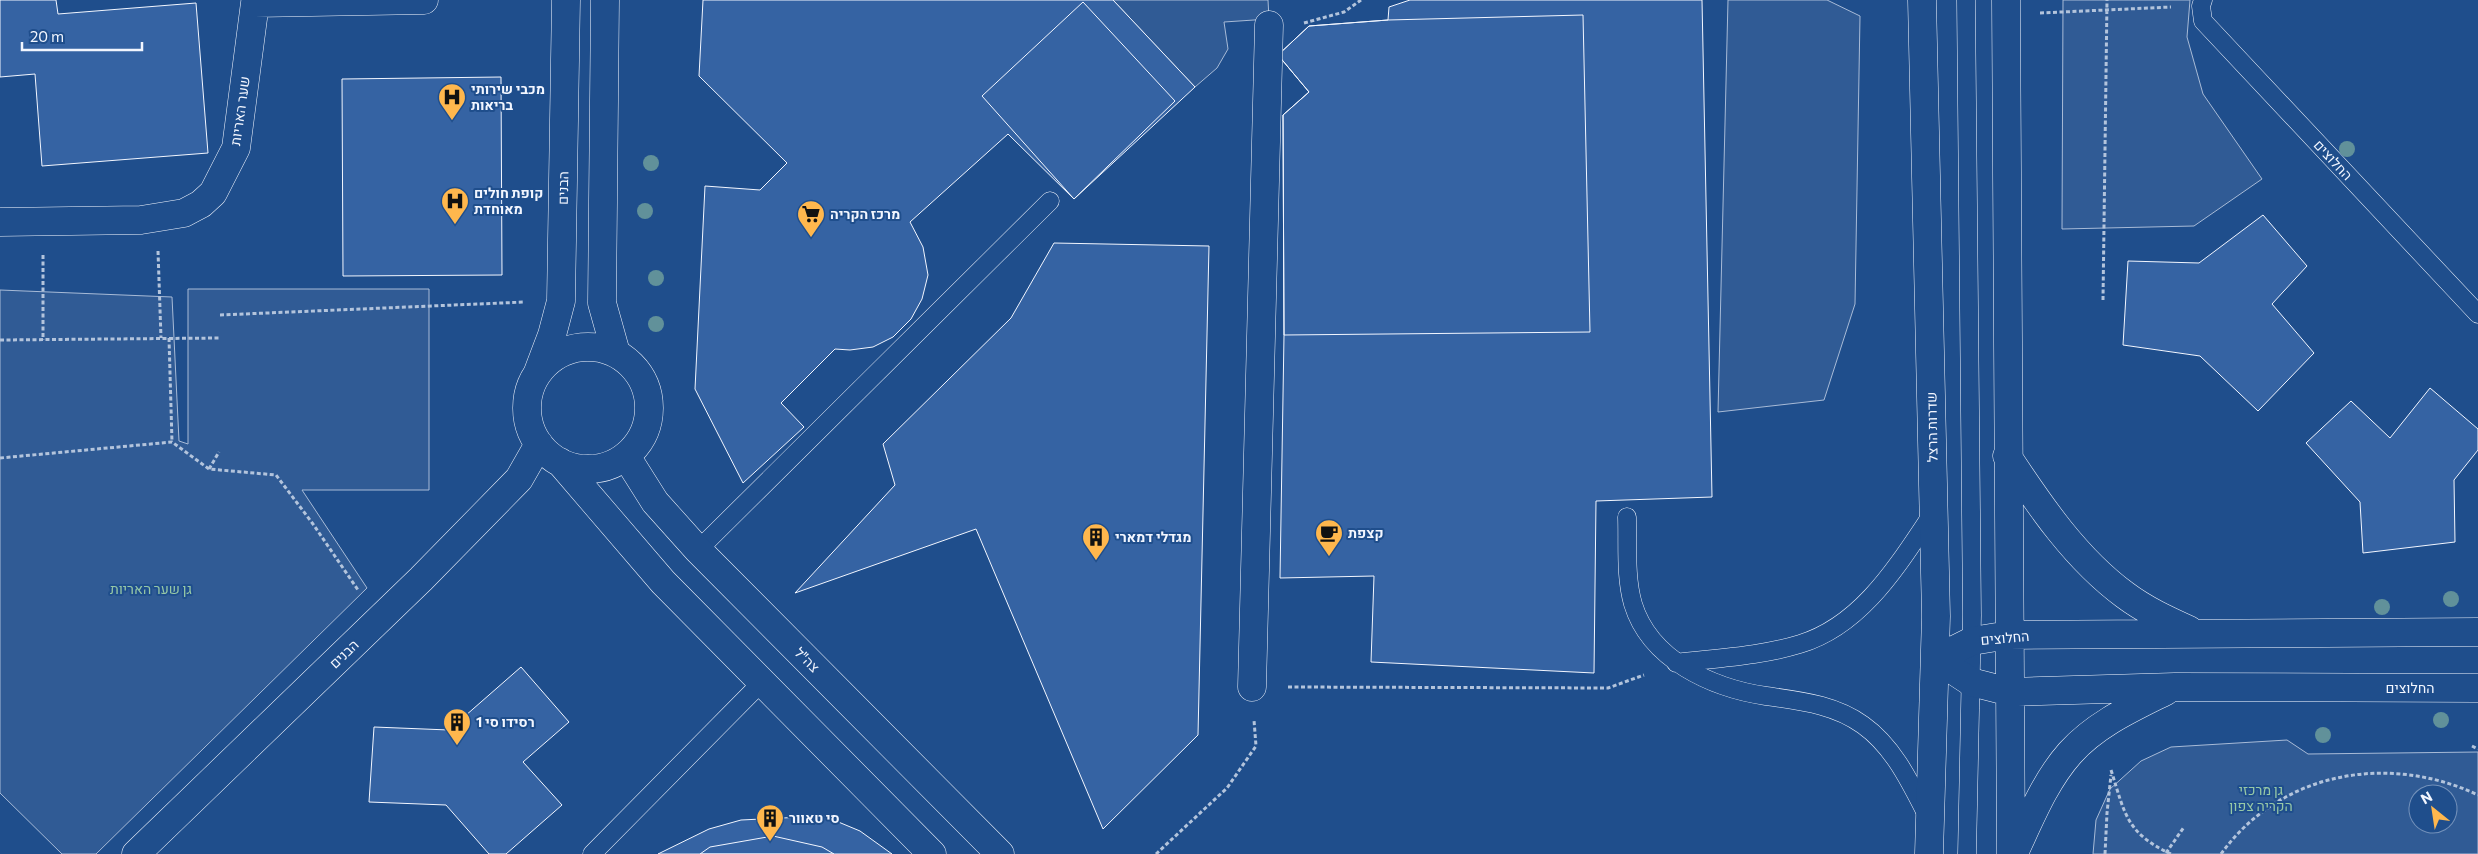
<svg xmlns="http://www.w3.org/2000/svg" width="2478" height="854" viewBox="0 0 2478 854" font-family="Commissioner,Heebo,sans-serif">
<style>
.built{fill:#305b95;stroke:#a8bbd7;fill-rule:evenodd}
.building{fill:#3563a3;stroke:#f2f6ff}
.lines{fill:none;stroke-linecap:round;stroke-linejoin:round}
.lane-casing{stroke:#f2f6ff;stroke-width:19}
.street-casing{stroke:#f2f6ff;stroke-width:29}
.secondary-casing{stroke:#f2f6ff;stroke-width:29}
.path{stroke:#b3c4dc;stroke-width:3;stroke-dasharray:4 2.5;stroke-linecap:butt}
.lane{stroke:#1f4e8c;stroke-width:18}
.street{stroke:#1f4e8c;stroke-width:28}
.secondary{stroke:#1f4e8c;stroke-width:28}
.tree{fill:#61919a}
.labels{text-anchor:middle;stroke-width:4;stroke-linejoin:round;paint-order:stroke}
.poi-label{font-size:14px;font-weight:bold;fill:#f2f6ff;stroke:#1f4e8c;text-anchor:start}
.street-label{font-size:14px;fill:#f2f6ff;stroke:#1f4e8c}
.park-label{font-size:14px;fill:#97c8a6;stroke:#1f4e8c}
</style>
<rect width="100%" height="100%" fill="#1f4e8c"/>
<path class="built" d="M1113,0H1268L1269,19L1224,22L1228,49L1217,68L1195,87Z
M1728,0H1827L1860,16L1855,304L1824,400L1718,412Z
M2063,0H2190L2187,37L2203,94L2262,179L2194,226L2062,229Z
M188,289H429V490H302L367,588L96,854H62L0,793V290L172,297L179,441L188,444Z
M2287,740L2308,754L2478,752V854H2093L2096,820L2110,789L2141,761L2171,747ZM2418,794H2448V824H2418Z"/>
<path class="building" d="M0,0H56L58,14L196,3L208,153L42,166L35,74L0,77Z
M703,0H1113L1195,87L1074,199L1008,134L910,222L923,247L928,275L922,299L911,319L893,337L873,347L850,350L835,349L781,403L804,427L743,483L695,389L705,186L760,190L787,163L699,76Z
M1410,0H1702L1712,497L1596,501L1594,673L1371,662L1374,576L1280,578L1284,335L1283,115L1309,92L1278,55L1309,26L1388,20L1389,7Z
M1083,2L1175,101L1074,199L982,96Z
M1583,15L1590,332L1284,335L1283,115L1309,92L1278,55L1309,26L1388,20Z
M501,77L502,275L343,276L342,79Z
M2263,215L2307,266L2272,304L2314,353L2258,411L2200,356L2123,345L2128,261L2199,263Z
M1054,243L1209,246L1198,735L1103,829L976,529L795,593L895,485L883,444L1011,318Z
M2430,388L2478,429V450L2454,480L2455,542L2363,553L2360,502L2306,443L2351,401L2390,438Z
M521,667L569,722L523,762L562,805L506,854H489L446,805L369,802L374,727L449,730Z
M824,816L860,831L892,854H658L709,829L741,820Z
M773,836L822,847L834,854H700L710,847Z"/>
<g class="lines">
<g class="lane-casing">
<path id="lane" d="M1966,0L1972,615L1967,854
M2203,0L2201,6L2203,21L2478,314
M1627,517C1628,545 1625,576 1633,604C1650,660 1712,688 1766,696C1800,701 1834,704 1863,725C1894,747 1911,784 1928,817
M698,550L1050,201
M1676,663C1717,658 1761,656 1800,644C1863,625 1899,563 1933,513
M592,854L762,682"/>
</g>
<g class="street-casing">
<path id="street" d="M605,0L602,303L616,353
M0,222L141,220L184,213L201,204L213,193L236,148L255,3L424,0
M527 408a61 61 0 1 1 122 0a61 61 0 1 1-122 0Z
M538,372L552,335L561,301L566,0
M626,456L655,502L698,550L1000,854
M560,462L663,582L932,854
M1252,687L1269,25
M136,854L421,579L519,479L539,444"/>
</g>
<g class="secondary-casing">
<path id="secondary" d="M1922,0L1936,616L1929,854
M2006,0L2011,854
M2007,456C2040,506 2076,559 2125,595C2145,610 2167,620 2189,630
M1936,659L1971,682L2010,692L2175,687L2478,688
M1936,659L1972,641L2009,635L2478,632
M2014,853C2030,819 2045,781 2070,753C2096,724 2132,708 2166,691"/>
</g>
<path class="path" d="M2040,13L2171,7
M1304,23L1344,12L1361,0
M158,251L161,338
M43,255V340
M2103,300L2107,0
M220,315L525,302
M169,338L172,442
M0,340L220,338
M0,458L172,442L209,469L276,475L313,524L358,590
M209,469L219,452
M1288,687L1608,688L1644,675
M2472,746L2478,749
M2111,770C2125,814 2126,833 2171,854
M2166,853L2184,827
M1156,854L1227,788L1256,746L1254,720
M2105,854L2107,813L2111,775
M2221,854C2281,771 2389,753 2478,795"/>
<use href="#lane" class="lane"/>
<use href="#street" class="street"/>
<use href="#secondary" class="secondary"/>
</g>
<g class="tree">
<circle cx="2347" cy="149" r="8"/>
<circle cx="651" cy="163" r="8"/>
<circle cx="645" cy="211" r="8"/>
<circle cx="656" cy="278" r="8"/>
<circle cx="656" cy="324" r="8"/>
<circle cx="2451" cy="599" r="8"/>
<circle cx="2382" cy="607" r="8"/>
<circle cx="2441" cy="720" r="8"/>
<circle cx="2323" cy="735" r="8"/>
</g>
<defs>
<g id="hospital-pin" transform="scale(1.4375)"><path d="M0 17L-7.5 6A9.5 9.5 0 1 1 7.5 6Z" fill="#ffb74d" stroke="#1f4e8c"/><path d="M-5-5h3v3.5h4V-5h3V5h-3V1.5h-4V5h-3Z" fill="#111"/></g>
<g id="supermarket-pin" transform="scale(1.4375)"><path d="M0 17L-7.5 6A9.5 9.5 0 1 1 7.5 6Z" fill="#ffb74d" stroke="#1f4e8c"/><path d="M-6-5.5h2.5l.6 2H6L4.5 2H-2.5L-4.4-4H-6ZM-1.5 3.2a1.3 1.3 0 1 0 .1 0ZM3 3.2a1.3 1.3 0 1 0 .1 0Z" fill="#111"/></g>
<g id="cafe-pin" transform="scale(1.4375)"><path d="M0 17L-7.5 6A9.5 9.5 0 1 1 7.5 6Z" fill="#ffb74d" stroke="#1f4e8c"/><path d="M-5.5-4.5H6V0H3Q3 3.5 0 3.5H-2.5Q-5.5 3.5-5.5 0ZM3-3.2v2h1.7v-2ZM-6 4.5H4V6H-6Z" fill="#111"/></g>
<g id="building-pin" transform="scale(1.4375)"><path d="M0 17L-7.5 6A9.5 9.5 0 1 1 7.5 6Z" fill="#ffb74d" stroke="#1f4e8c"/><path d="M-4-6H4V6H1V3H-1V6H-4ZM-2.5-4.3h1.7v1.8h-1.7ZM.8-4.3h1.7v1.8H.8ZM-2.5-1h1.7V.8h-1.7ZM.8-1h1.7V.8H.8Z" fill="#111"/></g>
</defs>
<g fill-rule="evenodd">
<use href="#hospital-pin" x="452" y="97"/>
<use href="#hospital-pin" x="455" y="201"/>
<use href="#supermarket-pin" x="811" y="214"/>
<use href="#cafe-pin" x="1329" y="533"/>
<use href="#building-pin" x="1096" y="537"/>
<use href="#building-pin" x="457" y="722"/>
<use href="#building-pin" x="770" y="818"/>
</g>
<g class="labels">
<g class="poi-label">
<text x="471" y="94">מכבי שירותי<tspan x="471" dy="16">בריאות</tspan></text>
<text x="474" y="198">קופת חולים<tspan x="474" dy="16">מאוחדת</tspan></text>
<text x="830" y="219">מרכז הקריה</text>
<text x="1348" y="538">קצפת</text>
<text x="1115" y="542">מגדלי דמארי</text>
<text x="476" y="727">רסידו סי 1</text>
<text x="789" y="823">סי טאוור</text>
</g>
<g class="street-label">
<text transform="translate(240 111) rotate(-82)" y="5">שער האריות</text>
<text transform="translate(2333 160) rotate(47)" y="5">החלוצים</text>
<text transform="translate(563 188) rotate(-89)" y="5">הבנים</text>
<text transform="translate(1932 427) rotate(-91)" y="5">שדרות הרצל</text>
<text transform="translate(2005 638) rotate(-5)" y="5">החלוצים</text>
<text transform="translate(344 654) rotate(-44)" y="5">הבנים</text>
<text transform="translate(807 660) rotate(45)" y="5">צה"ל</text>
<text x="2410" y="693">החלוצים</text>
</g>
<g class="park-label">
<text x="151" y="594">גן שער האריות</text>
<text x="2261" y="795">גן מרכזי<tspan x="2261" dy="16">הקריה צפון</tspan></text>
</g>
</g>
<g transform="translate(2433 809) rotate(330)"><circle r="24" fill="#1f4e8c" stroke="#7391ba"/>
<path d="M0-4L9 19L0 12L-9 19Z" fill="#ffb74d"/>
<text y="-8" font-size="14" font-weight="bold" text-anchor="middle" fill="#f2f6ff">N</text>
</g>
<path d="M22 42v8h120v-8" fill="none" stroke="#f2f6ff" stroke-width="2.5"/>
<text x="30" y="42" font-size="15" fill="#f2f6ff" stroke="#1f4e8c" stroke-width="4" paint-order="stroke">20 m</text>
</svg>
